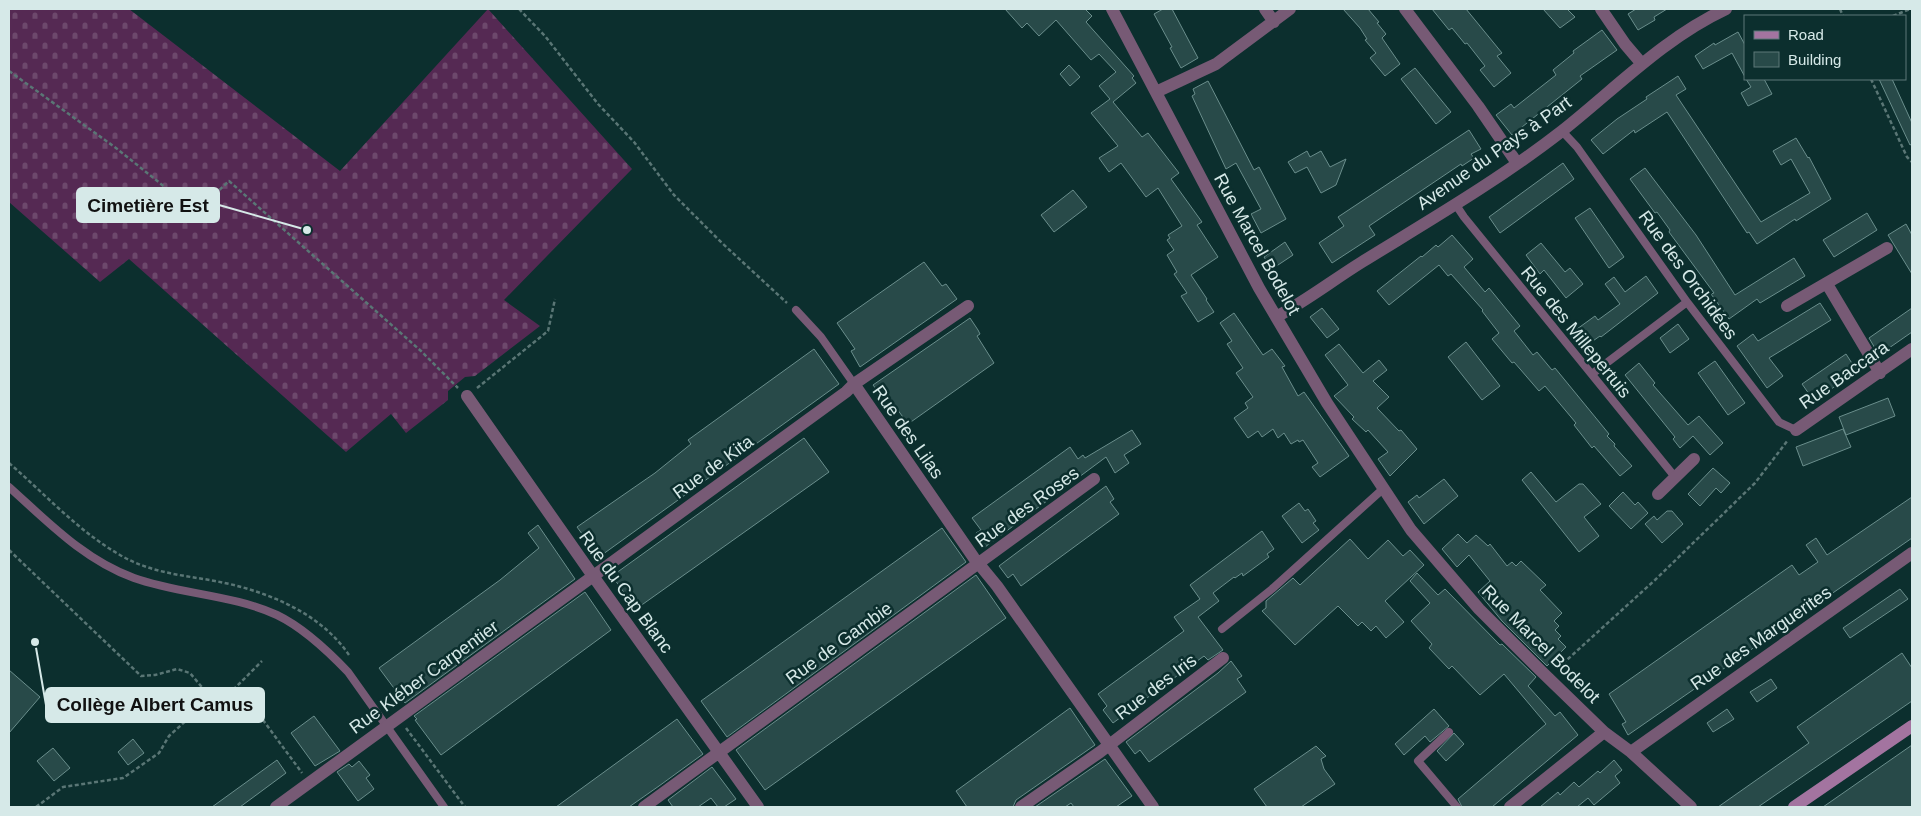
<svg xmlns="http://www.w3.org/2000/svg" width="1921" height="816" viewBox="0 0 1921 816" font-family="Arial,sans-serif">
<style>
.cemetery{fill:url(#cemetery-stones)}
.building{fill:#284a49;stroke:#6a8e8c}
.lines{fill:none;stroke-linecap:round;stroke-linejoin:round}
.path{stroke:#5a7675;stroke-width:2.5;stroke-dasharray:4 2.5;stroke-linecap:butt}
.lane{stroke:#775a75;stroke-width:8}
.street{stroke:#775a75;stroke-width:12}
.secondary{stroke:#a374a0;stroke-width:12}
.labels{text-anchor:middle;stroke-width:5;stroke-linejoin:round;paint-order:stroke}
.street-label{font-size:18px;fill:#d6e9e8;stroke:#0c2f2e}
.leader{fill:none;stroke:#d6e9e8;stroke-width:2}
.callout-dot{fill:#d6e9e8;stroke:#0c2f2e;stroke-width:2}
.callout{fill:#d6e9e8;stroke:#d6e9e8;stroke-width:2}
.callout-label{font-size:19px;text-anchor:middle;font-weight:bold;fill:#111}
</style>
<defs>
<pattern id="cemetery-stones" width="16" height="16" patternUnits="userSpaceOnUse" patternTransform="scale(1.25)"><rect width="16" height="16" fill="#552953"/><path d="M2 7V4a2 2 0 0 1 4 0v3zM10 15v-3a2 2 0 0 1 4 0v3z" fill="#6d486c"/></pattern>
</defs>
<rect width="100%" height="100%" fill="#0c2f2e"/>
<path class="cemetery" d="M9,9H129L340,171L488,9L632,169L504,300L540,326L475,376L465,377L448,391V400L406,433L391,414L346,452L129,259L100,282L9,202Z"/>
<path class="building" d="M1005,9H1085L1092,16L1086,22L1134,76L1132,78L1136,83L1113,102L1142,137L1148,133L1179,173L1171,179L1202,222L1197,225L1218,257L1191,275L1207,299L1206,300L1214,312L1198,322L1181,296L1187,293L1174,274L1177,272L1167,255L1174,250L1167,240L1170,238L1168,235L1182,226L1158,188L1146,197L1121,163L1109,172L1099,158L1118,146L1091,113L1110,99L1099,86L1116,72L1099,54L1091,60L1056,20L1039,36L1027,23L1022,28Z
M1163,9H1172L1198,58L1181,68L1170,48L1172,47L1154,14Z
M1343,9H1368L1379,22L1377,23L1386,34L1382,38L1400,64L1385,76L1370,58L1376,53L1365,40L1367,39L1360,28Z
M1432,9H1466L1502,53L1497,56L1511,73L1494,87L1480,70L1485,66L1467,43L1465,44L1452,28L1449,30Z
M1543,9H1567L1575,17L1560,28Z
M1636,9H1667L1654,17L1655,20L1638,30L1628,14Z
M1602,30L1617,50L1580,76L1582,79L1512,135L1496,115L1511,104L1514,108L1556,75L1553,70L1574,53L1573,51Z
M1738,32L1745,45V77L1732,53L1703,69L1695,56L1714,43L1715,45Z
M1069,65L1080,77L1070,86L1060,74Z
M1415,68L1451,112L1436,124L1401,79Z
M1678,76L1686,89L1676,95L1761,222L1810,193L1791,159L1781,165L1773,151L1796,138L1808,158L1809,157L1831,199L1796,221L1795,219L1757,244L1749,232L1747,233L1667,112L1635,133L1634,130L1603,154L1591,140L1617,119L1647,99L1646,97Z
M1746,79H1764L1772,94L1748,106L1741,93L1751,87Z
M1879,79H1892L1912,123V144L1910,145Z
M1208,81L1254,170L1259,167L1286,219L1261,233L1251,214L1261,209L1236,163L1226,169L1192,96L1195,94L1193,89Z
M1469,130L1481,149L1471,154L1474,158L1462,166L1461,164L1369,226L1375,235L1332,263L1319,243L1344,226L1338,217Z
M1307,151L1310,157L1321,151L1330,167L1346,159L1336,185L1321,193L1307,167L1295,173L1288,162Z
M1563,163L1574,179L1500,233L1489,217Z
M1645,168L1696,235L1735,295L1794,258L1805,276L1760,303L1757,299L1729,319L1711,294L1714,293L1669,232L1670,230L1657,212L1655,213L1630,179Z
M1073,190L1087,207L1054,232L1041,215Z
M1590,208L1624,257L1609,268L1575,218Z
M1867,213L1877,230L1834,257L1823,240Z
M1906,224L1912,235V274L1888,235Z
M1452,235L1473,259L1464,267L1485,292L1489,288L1520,326L1514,331L1533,355L1537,352L1552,370L1555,368L1609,434L1607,436L1615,444L1614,446L1632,466L1620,476L1594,446L1592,448L1574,425L1576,423L1545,386L1539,391L1514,362L1512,363L1492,339L1499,333L1482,311L1483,310L1451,274L1448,276L1439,265L1389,305L1377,291L1421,256L1422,257L1436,245L1438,247Z
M1285,242L1293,255L1272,269L1264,257Z
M1541,243L1565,272L1570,268L1583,284L1566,298L1544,270L1540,274L1526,255Z
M924,262L942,286L946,284L957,299L860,367L851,351L855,349L837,323Z
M1646,276L1658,293L1601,337L1600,336L1590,343L1586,338L1583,337L1577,329L1595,316L1598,320L1620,304L1605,284L1614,277L1625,292Z
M1820,303L1831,320L1769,358L1783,376L1767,388L1737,346L1753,334L1758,341Z
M1322,308L1339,329L1327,338L1310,317Z
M1912,308V332L1879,355L1869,338Z
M1234,313L1263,355L1272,349L1285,366L1282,367L1298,396L1304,392L1349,456L1320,477L1312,467L1318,463L1303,440L1299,442L1298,440L1291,444L1284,433L1278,438L1273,429L1262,437L1258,431L1248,438L1234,418L1248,408L1245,403L1253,397L1236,373L1243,368L1227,344L1232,341L1220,323Z
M970,318L978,330L980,334L977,336L994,363L908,424L889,398L885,401L873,385Z
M1678,324L1689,339L1670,353L1660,338Z
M1466,342L1500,386L1482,400L1448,357Z
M1339,344L1363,373L1379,360L1387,370L1373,381L1389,397L1377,408L1399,431L1401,430L1417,449L1390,476L1378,459L1388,452L1368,430L1366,432L1352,419L1354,417L1334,396L1348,385L1325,355Z
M814,349L839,384L599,557L577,527L655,473L691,444L688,440Z
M1846,354L1857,371L1814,401L1802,384Z
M1715,361L1745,403L1728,415L1698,373Z
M1639,363L1655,383L1653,385L1688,425L1699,416L1723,443L1710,455L1693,436L1680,448L1673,439L1675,437L1625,375Z
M1888,398L1895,416L1846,435L1839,417Z
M1843,429L1851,447L1803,466L1796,447Z
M1132,430L1141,444L1124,455L1129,463L1115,473L1106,457L985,547L976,533L981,530L972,518L1070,447L1078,459L1083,455L1085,458Z
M804,438L829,472L636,609L612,576Z
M1713,468L1730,483L1721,493L1716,488L1700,506L1688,494Z
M1531,472L1556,502L1579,484H1583L1601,504L1584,517L1599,536L1579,552L1522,480Z
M1444,479L1458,496L1424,524L1408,502L1417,495L1419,498Z
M1106,486L1114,499L1110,502L1119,514L1021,586L1013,574L1008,578L999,566Z
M1623,492L1635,505L1638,502L1648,513L1631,529L1609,506Z
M1912,497V538L1628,735L1622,724L1626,722L1609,694L1792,565L1799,575L1818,562L1806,545L1816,538L1827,555Z
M1299,503L1305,511L1308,509L1316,521L1313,523L1319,530L1302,543L1282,516Z
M1667,511H1672L1683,524L1662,543L1645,524L1654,516L1657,520Z
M538,525L575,579L405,703L379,668L500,580L539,548L528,533Z
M942,528L966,562L727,737L701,701Z
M1262,531L1274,549L1267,554L1269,557L1243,576L1242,573L1235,578L1234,577L1213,593L1219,601L1198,617L1223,650L1208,660L1204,656L1113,723L1103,710L1107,706L1098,694L1184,631L1174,617L1200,599L1190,585Z
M1458,534L1467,543L1476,535L1488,546L1490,544L1507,566L1512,562L1516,566L1521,561L1546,585L1540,590L1562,613L1554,621L1559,626L1555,630L1561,636L1558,639L1566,647L1547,666L1502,621L1478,592L1490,581L1469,555L1457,567L1442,549Z
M1350,539L1368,559L1388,540L1403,556L1410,550L1424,565L1385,601L1404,622L1386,638L1376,626L1371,631L1362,622L1358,626L1338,606L1295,645L1262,611L1266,608V601L1293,578L1300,585Z
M1417,573L1438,595L1445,589L1500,645L1502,644L1536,677L1528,686L1555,716L1560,712L1578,735L1492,807H1462L1458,799L1546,724L1504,674L1480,695L1452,666L1449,669L1429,648L1432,644L1411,621L1430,603L1410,581Z
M976,575L1006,618L765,790L736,750Z
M1900,589L1908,599L1850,638L1843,628Z
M585,592L611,630L441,755L415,720L417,719L414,716Z
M1902,653L1912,668V701L1758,807H1718L1809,743L1797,727Z
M1231,661L1242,676L1237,679L1246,692L1149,762L1140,750L1135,754L1126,742L1218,673Z
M9,670L40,697L9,733Z
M1771,679L1777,688L1757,702L1750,692Z
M1070,708L1095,745L1016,800L1013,807H967L956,791Z
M1434,709L1449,726L1430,742L1425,736L1404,755L1395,744Z
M1727,709L1734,719L1713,732L1707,723Z
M314,716L340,751L315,766L291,733Z
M677,719L703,754L659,786L629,807H556Z
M1454,733L1464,744L1446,761L1437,751Z
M133,739L144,753L128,765L118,752Z
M1912,745V807H1823L1846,791Z
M1316,746L1326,756L1321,759L1324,769L1335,784L1301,807H1267L1254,789Z
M53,748L70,768L54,781L37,761Z
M1105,759L1132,796L1116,807H1074L1071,803L1065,807H1035Z
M277,760L286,773L240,807H212Z
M1614,760L1622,770L1615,776L1620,783L1594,805L1588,798L1577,807H1540L1558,792L1560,795L1574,782L1579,787L1598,771L1600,773Z
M359,761L370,775L366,778L374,789L358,801L337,772L349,764L352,767Z
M712,767L736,799L724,807H718L711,798L698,807H673L668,800Z"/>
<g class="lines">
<path class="path" d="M519,9L545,36L598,104L634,142L674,195L722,243L787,303
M1840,9L1843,16
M1893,16L1910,9
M9,71L116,148L196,212L229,181L421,351L458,388
M1871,79L1907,157L1912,162
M477,388L548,331L555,299
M9,463C45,494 78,531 120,555C151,573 182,575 215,581C264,590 320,612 349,655
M9,550L141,676L155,675L177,669L190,673L211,698L243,702L255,709L302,773
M1558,668L1655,580L1755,483L1788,440
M224,699L262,661
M406,728L465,807
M36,807L63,787L123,778L159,753L169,736L211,698"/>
<path class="lane" d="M1562,131L1577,147L1687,302L1779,422L1796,430
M1456,205L1464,217L1675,477
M796,310L821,337L854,384
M1592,374L1687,302
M9,487C47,521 84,560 134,578C179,594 234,595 277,615C304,628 328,651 348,672L444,807
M1222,629L1272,589L1384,488
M1449,732L1418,761L1457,807"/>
<path class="street" d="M1112,9L1259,288L1327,403L1411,530L1479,609L1540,670L1604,732L1631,752L1691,807
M1265,9L1274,22
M1405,9L1478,106L1517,163
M1601,9L1625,44L1642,64
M1156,92L1216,64L1290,9
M1827,284L1880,373
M1787,306L1887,248
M1276,317C1306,301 1333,280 1362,262C1430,220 1499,180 1562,131C1615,89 1664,38 1726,9
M854,384L974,558L997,586L1153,807
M467,396L593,576L758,807
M1796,430L1912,349
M1658,494L1694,459
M1631,752L1912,553
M276,807L846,392L854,384L968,306
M644,807L1094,479
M1021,807L1100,752L1223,658
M1510,807L1604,732"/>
<path class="secondary" d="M1794,807L1912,726"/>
</g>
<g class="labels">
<g class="street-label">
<text transform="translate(1494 153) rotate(-35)" y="6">Avenue du Pays à Part</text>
<text transform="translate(1257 244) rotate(61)" y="6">Rue Marcel Bodelot</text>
<text transform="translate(1688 275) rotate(54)" y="6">Rue des Orchidées</text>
<text transform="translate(1576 332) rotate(51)" y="6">Rue des Millepertuis</text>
<text transform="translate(1844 375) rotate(-35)" y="6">Rue Baccara</text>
<text transform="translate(908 432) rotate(55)" y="6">Rue des Lilas</text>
<text transform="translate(713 467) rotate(-36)" y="6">Rue de Kita</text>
<text transform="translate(1027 507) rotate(-36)" y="6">Rue des Roses</text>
<text transform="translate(626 592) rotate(54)" y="6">Rue du Cap Blanc</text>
<text transform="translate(1761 638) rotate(-35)" y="6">Rue des Marguerites</text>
<text transform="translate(839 643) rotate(-36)" y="6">Rue de Gambie</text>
<text transform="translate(1541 644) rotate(45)" y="6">Rue Marcel Bodelot</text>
<text transform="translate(424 677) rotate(-36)" y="6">Rue Kléber Carpentier</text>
<text transform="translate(1156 687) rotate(-37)" y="6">Rue des Iris</text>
</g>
</g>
<path class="leader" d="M307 230L219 205M35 642L46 705"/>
<g class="callout-dot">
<circle cx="307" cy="230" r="5"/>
<circle cx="35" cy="642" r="5"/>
</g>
<g class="callout">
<rect x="77" y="188" width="142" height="34" rx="5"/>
<rect x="46" y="688" width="218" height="34" rx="5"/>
</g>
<g class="callout-label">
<text x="148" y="212">Cimetière Est</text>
<text x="155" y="711">Collège Albert Camus</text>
</g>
<rect width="1921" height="816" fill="none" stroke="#d6e9e8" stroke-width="20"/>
<rect x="1744" y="15" width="162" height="65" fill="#0c2f2e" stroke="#5d7978"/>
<rect x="1754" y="31" width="25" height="8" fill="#a374a0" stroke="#5d7978"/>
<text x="1788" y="40" font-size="15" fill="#d6e9e8">Road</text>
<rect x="1754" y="52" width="25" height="15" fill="#284a49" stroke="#5d7978"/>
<text x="1788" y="65" font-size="15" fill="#d6e9e8">Building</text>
</svg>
